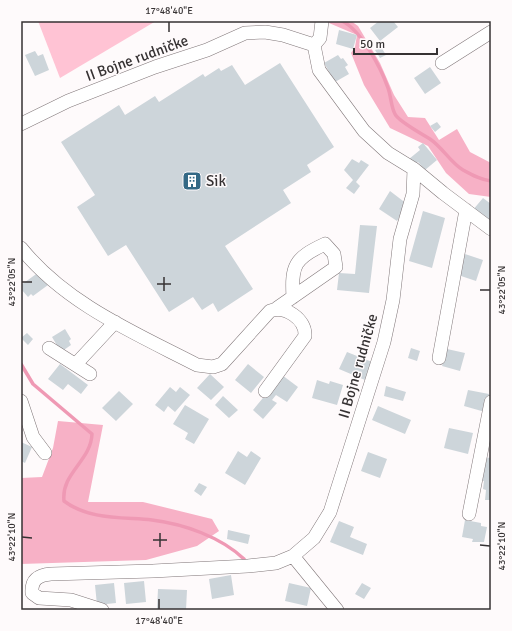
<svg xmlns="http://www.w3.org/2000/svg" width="512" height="631" viewBox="0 0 512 631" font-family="Signika,sans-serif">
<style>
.green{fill:#ffc3d4}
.forest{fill:#f7b1c6}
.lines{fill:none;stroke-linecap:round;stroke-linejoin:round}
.stream{stroke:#ef99b4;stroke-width:3.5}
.building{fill:#cdd5da}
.minor-casing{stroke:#807779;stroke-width:14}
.minor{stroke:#fff;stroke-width:13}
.ticks{fill:none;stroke:#363233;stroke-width:1.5}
.labels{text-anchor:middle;stroke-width:3;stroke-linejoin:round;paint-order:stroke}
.street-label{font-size:15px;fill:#363233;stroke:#fefafb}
.poi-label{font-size:15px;fill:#363233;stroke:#fefafb;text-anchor:start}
.neatline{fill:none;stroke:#363233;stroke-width:1.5}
.ticks-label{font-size:10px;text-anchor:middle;fill:#363233}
</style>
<rect width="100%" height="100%" fill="#fefafb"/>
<path class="green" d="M38,21H156L60,78Z"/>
<path class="forest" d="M330,21H351L358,26L380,63L394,95L408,117L425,118L439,140L457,129L470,152L491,163V197L469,194L446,173L428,146L390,128L364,85L351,53L355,47L357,35L329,23Z
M58,421L103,425L88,502H143L212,519L219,531L197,546L146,560L21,564V478L42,477L53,448Z"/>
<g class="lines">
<path class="stream" d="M342,21C361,30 381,68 388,88C391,96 391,107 395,114C398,121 422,134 430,139C442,147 451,163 463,170C472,175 481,180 491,181
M21,364L33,384L92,434C91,461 61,473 64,501C89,520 123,517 152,520C184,524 221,537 244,559"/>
</g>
<path class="building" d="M379,21H393L398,27L380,41L370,28Z
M339,30L357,35L353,49L336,44Z
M381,47L386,55L380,58L375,50Z
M35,51L38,56L43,54L49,70L35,76L25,55Z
M338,55L341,59L343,58L348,65L345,67L349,74L335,82L324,63Z
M280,63L334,147L307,165L311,172L283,190L291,203L225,246L253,289L218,312L213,303L202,310L193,297L169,312L126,245L108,256L77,207L95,195L61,142L119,105L125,115L155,96L159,102L203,74L205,77L219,68L221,71L232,65L245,85Z
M430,67L441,83L425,94L414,78Z
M437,122L441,127L435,132L430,126Z
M423,143L437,160L425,170L418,162L414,166L409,159L420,150L418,147Z
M352,159L359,163L361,160L369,165L356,182L360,186L354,194L346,188L353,180L344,170Z
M390,191L407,204L397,221L379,209Z
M483,198L491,204V221L472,211Z
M423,211L445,218L432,268L409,261Z
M360,225L377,226L369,293L337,290L339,273L355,274Z
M465,254L483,260L476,281L458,275Z
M39,272L48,285L33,296L31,294L28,297L21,289V285Z
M65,329L71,339L69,341L71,345L61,352L52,337Z
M27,333L33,339L28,345L21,338Z
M411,348L420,351L417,361L408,358Z
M447,349L465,353L460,371L442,366Z
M347,352L372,362L365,380L339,369Z
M60,364L88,385L81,394L68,384L63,390L48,379Z
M248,364L264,377L251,393L235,380Z
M210,374L224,387L211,400L197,388Z
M282,375L298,387L287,402L276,395L272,400L277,403L263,419L253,410Z
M317,380L329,384L330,381L343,385L337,405L312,398Z
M386,386L406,392L403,401L384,396Z
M170,387L176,392L180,387L190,395L175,412L168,406L164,412L155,405Z
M468,390L489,394L485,412L464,406Z
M119,391L133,404L116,421L102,408Z
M223,396L238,410L229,418L215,405Z
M185,405L209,419L194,444L185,439L188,433L173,424Z
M378,406L411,420L405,434L372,420Z
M449,428L473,433L468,454L444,448Z
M21,442L32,447L25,463L21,461Z
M238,451L247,457L251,451L261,458L245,485L225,473Z
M368,452L387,459L380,478L361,471Z
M481,457L491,458V500H485L486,490L483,489L484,481L478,480Z
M199,483L207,487L201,496L194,491Z
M465,520L481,523V526L487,527L484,542H472L473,539L462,537Z
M339,521L354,527L350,537L367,544L363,555L330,542Z
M228,530L250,535L248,544L227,539Z
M231,575L234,595L212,599L209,579Z
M144,581L146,602L126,604L124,583Z
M114,583L116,603L97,605L95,585Z
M289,583L311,588L307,606L285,601Z
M362,583L371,588L364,599L355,594Z
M158,589L187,590L186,610L157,609Z"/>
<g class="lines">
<g class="minor-casing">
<path id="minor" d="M322,21L320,38L314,45L319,70L364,131L388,153L414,169L443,193L491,229
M442,63L491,32
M21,124L68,101L155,67L207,50L245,33L265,32L283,35L314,45
M21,248C66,304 135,333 197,365L213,367L222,364L270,311C285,305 306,319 305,336L265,391
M277,308L336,267L334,254L325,244C295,258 291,265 293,297
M49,348L90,374
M439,358L466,210
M76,364L115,322
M21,401L33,437L45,453
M469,514L491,402
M293,556L337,610
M102,610L71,600L39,598L32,593C31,579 39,575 51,574L153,571L248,566L276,563L293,556L314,538L330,512L384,342L393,300L400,239L413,194L414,169"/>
</g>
<use href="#minor" class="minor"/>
</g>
<path class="ticks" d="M169,32V22M22,282H32M157,284H171M480,290H490M164,291V277M22,537L32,538M153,540H167M480,545L490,546M160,547V533M159,609V599"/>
<defs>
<g id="building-square" transform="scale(1)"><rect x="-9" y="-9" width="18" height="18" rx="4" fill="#346985" stroke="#fefafb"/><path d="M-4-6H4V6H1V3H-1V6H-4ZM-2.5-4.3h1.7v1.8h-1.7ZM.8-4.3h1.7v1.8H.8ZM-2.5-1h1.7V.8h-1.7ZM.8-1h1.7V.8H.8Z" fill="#fff"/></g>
</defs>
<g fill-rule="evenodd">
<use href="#building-square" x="192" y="181"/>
</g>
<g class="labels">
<g class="street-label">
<text transform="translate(137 58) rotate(-20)" y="5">II Bojne rudničke</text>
<text transform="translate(358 366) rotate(-74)" y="5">II Bojne rudničke</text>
</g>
<g class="poi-label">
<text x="206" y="186">Sik</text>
</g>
</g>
<rect width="512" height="631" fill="none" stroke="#fefafb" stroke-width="44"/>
<path d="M354 48v6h83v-6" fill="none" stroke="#363233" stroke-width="2"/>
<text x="360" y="48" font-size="12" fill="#363233" stroke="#fefafb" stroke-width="3" paint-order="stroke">50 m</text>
<rect x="22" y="22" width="468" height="587" class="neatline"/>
<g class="ticks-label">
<text x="169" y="14">17°48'40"E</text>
<text transform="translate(11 282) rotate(-90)" y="4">43°22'05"N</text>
<text transform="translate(501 290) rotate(-90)" y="4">43°22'05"N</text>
<text transform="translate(11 537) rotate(-90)" y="4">43°22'10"N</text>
<text transform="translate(501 546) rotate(-90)" y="4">43°22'10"N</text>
<text x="159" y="624">17°48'40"E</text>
</g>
</svg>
